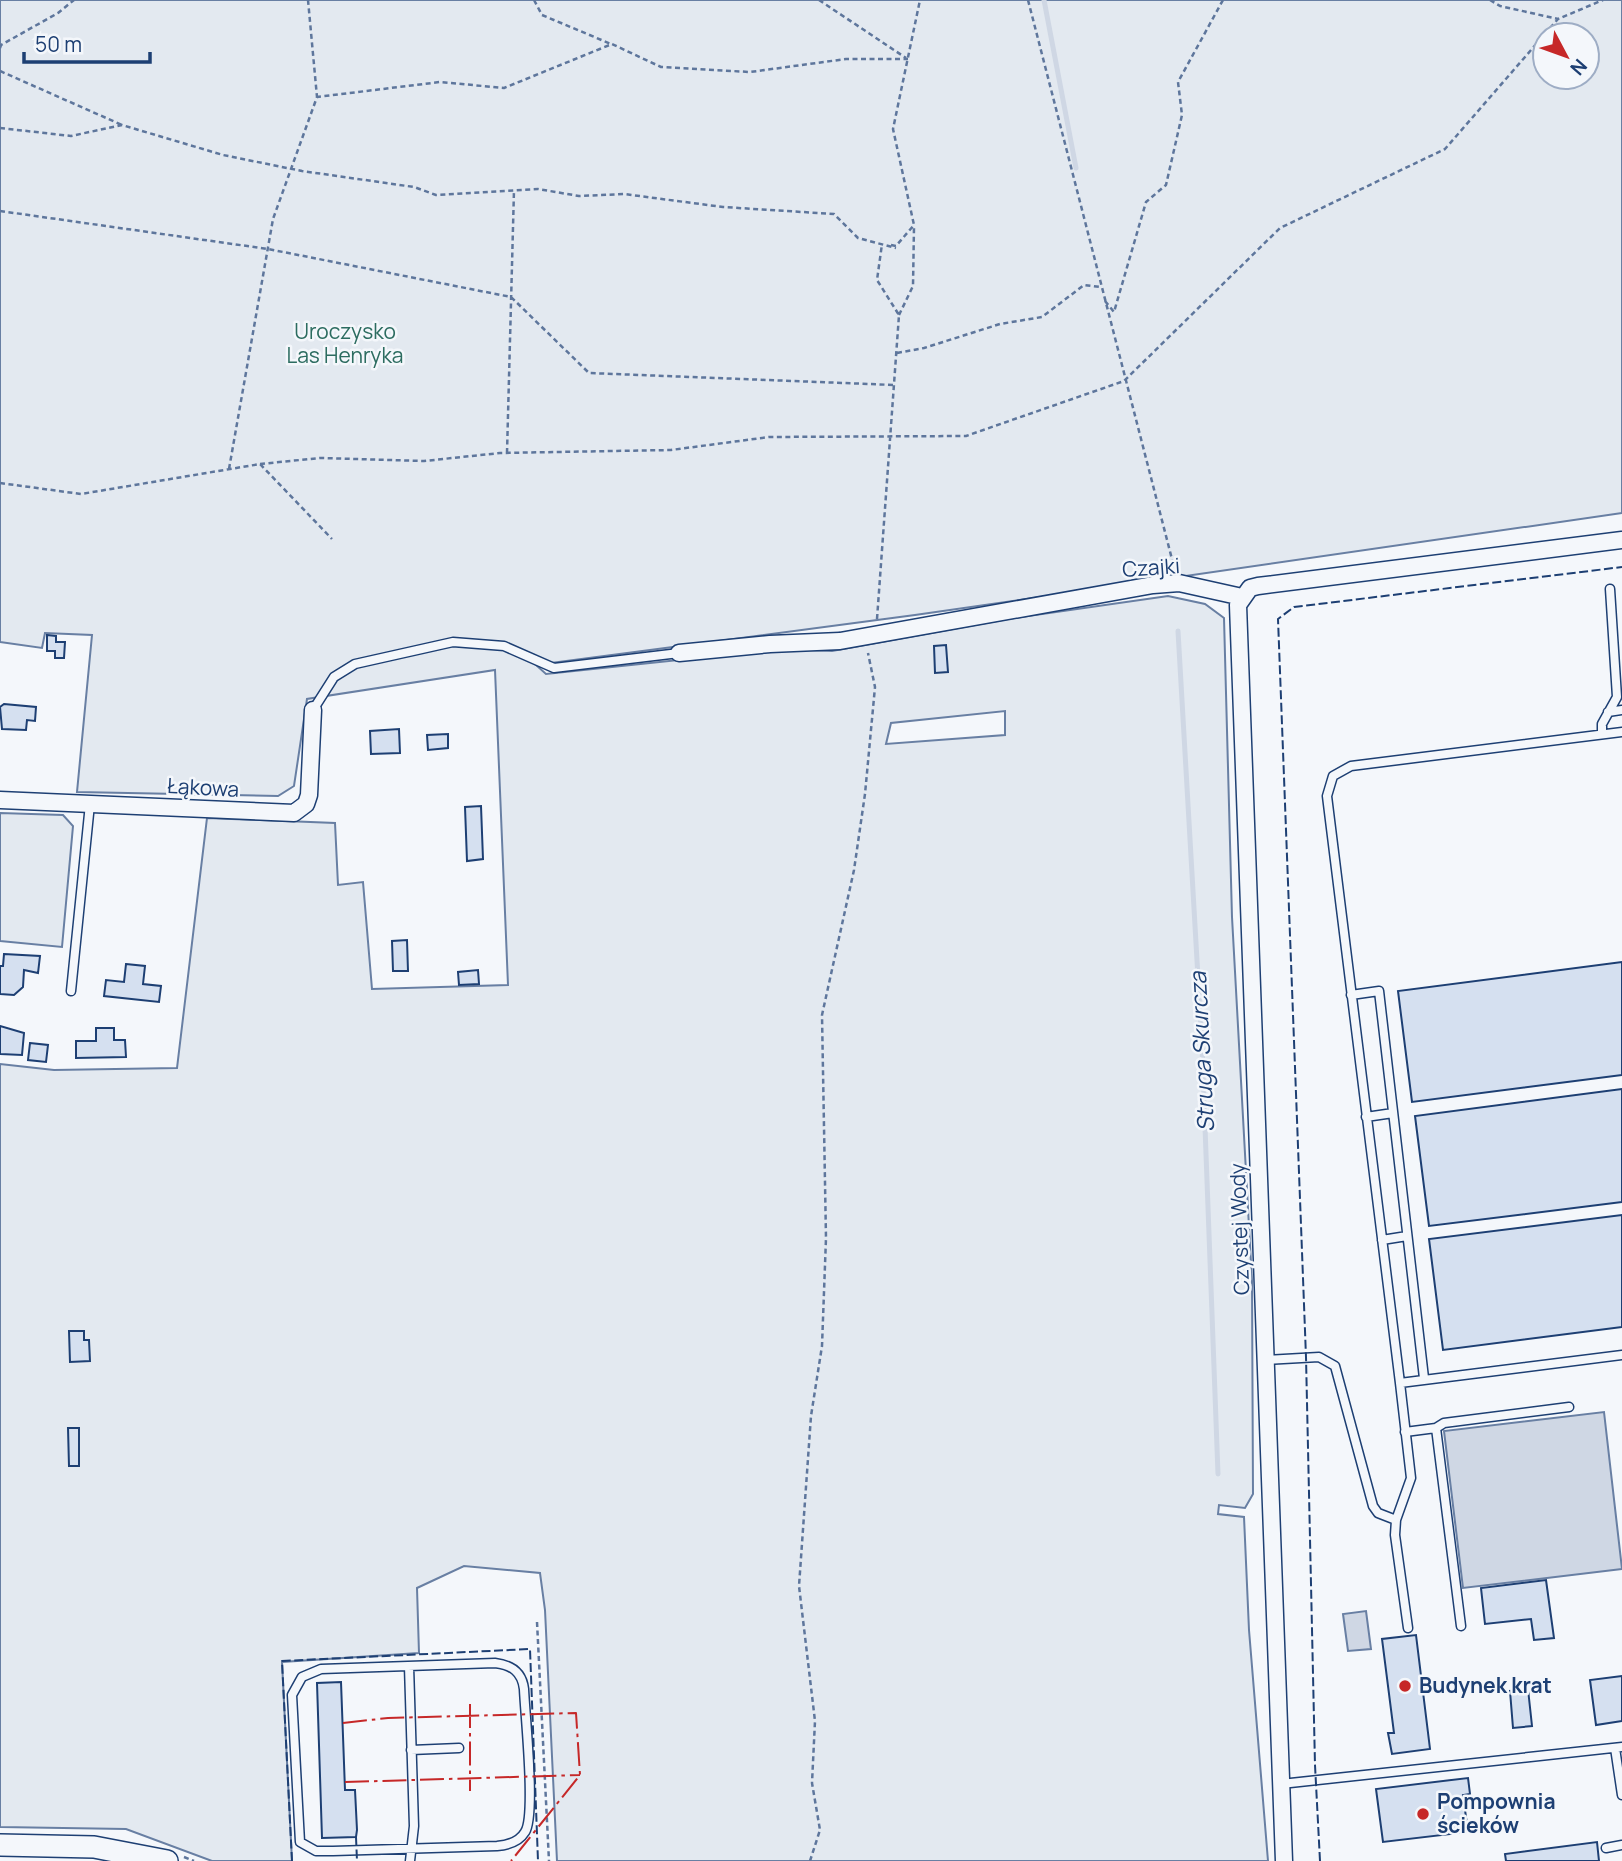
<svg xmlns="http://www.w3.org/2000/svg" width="1622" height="1861" viewBox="0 0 1622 1861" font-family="Manrope,sans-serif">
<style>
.green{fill:#e3e9f0;stroke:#687fa3;stroke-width:2;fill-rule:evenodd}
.water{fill:#cfd7e4;stroke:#687fa3;stroke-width:2}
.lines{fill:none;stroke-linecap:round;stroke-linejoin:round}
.stream{stroke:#cfd7e4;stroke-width:5}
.building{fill:#d5e0f0;stroke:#1d3f73;stroke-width:2}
.lane-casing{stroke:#1d3f73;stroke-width:11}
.street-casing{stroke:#1d3f73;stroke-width:19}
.secondary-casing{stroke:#1d3f73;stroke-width:24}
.path{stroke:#5e769c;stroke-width:2.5;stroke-dasharray:5 3.5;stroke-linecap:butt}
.lane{stroke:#f4f7fb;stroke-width:8}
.street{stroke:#f4f7fb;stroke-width:16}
.secondary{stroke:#f4f7fb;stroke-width:21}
.fence{stroke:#1d3f73;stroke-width:2;stroke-dasharray:9 3.5;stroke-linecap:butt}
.power{stroke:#c62828;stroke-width:2;stroke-dasharray:24 5 3.5 5;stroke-linecap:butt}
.poi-dot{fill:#c62828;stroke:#f4f7fb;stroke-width:2.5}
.labels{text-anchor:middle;stroke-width:5;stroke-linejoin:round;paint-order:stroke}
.park-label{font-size:21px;fill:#2c6c60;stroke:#f4f7fb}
.street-label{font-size:21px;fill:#1d3f73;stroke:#f4f7fb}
.poi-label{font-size:21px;font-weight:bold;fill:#1d3f73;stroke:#f4f7fb;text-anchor:start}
.water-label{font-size:23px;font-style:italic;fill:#1d3f73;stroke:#f4f7fb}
</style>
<rect width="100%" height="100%" fill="#f4f7fb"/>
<path class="green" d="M0,0H1622V513L915,615L536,665L546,674L784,649L832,651L1008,619L1168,596L1205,604L1224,618L1232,917L1252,1281L1253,1494L1245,1508L1219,1505L1218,1514L1244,1517L1249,1630L1268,1861H557L545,1610L540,1573L464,1566L417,1588L419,1653L282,1662L292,1861H212L126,1829L0,1827V1064L54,1070L177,1068L207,818L335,823L338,885L363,882L372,989L508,985L495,670L307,699L294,786L278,796L77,792L92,635L45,633L42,648L0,642ZM1545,35H1587V77H1545ZM1005,711V735L886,744L891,723Z
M0,813L63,815L73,826L62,947L0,941Z"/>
<path class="water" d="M1604,1412L1622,1569L1463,1588L1444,1431Z
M1366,1611L1371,1649L1348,1651L1343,1614Z"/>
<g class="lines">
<path class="stream" d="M1044,0L1076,168
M1178,631L1202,1047L1218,1474"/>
</g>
<path class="building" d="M47,635L56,636V642H65L64,658H55V651H47Z
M946,645L948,672L935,673L934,646Z
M4,704L36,707L35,721L27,720L26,730L2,729L0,707Z
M399,729L400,753L371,754L370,731Z
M448,734V748L428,750L427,735Z
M481,806L483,859L467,861L465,807Z
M407,940L408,971H393L392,941Z
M4,954L40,956L38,973L24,970L23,987L14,995L0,994V966H3Z
M1622,962V1075L1412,1102L1398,991Z
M126,964L145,966L143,984L161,986L159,1002L104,996L106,980L124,982Z
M478,970L479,984L459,985L458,972Z
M0,1026L24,1033L22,1055L0,1054Z
M96,1028H114V1040H125L126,1057L76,1058V1041H96Z
M30,1043L48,1045L46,1062L28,1060Z
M1622,1089V1202L1429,1226L1415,1116Z
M1622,1215V1327L1443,1350L1429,1239Z
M69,1331H84V1340H89L90,1361L70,1362Z
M68,1428H79V1466H69Z
M1546,1580L1554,1638L1534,1640L1531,1619L1485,1624L1481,1588Z
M1416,1635L1430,1749L1392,1754L1388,1733H1394L1382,1639Z
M1622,1676V1721L1596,1725L1590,1680Z
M341,1682L345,1790H355L357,1830L356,1837L322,1838L317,1683Z
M1528,1689L1532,1726L1513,1728L1510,1691Z
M1468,1778L1470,1794L1463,1795L1468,1832L1383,1842L1376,1789Z
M1597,1842L1599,1861H1506L1505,1854Z"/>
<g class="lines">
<g class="lane-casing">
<path id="lane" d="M313,710L334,677L355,664L453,642L504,646L554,668L679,653
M1608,712L1622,710
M1622,732L1351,766L1333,776L1327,796L1400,1383L1622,1355
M1602,734V724L1617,697L1610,589
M71,991L90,804
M1351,995L1379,991L1424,1378
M1366,1117L1393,1113
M1382,1240L1407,1236
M1266,1360L1319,1357L1335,1366L1373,1506L1378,1513L1396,1520
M1400,1383L1411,1478L1396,1520L1395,1535L1408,1628
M1436,1428L1461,1626
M1405,1432L1436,1428L1444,1423L1569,1407
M495,1663C512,1665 522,1672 524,1689C525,1715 536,1815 525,1832C519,1842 509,1845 497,1846L333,1851H316L300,1842L292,1695L302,1677L321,1669Z
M409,1666L414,1826L410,1861
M1615,1748L1622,1795
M411,1750L459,1748
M1281,1784L1622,1747
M1606,1848L1622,1845"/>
</g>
<g class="street-casing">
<path id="street" d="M679,653L770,644L840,641L1153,585L1179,583L1242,597
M0,800L294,813L306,804L309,795L313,710
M1284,1861L1238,605L1250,588L1258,586L1622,540"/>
</g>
<g class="secondary-casing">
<path id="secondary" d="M0,1845L94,1847L167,1861"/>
</g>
<path class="path" d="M308,0L317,97
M534,0L542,15L611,44
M819,0L906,58
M1028,0L1174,567
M1490,0L1500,6L1558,19
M0,48L1,45L58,13L74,0
M0,71L122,125
M0,128L71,136L122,125L223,155L302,171L414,187L436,195L538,189L579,196L624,194L723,207L834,214L858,238L896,248
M0,211L268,249L511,297L589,373L894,385
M891,245L896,246L914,225L893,129L920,0
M1105,301L1114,312L1146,202L1166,185L1182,115L1178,82L1223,0
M899,315L913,286L914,227
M897,353L924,348L1000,324L1042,317L1084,285L1100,287
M507,453L514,190
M260,464L320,458L424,461L500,453L671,450L769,437L966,436L1124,381L1280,228L1445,149L1558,19L1603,0
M229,469L273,219L317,97L440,82L504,88L612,44L661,67L750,72L846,59H908
M0,483L81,494L260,464L332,539
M877,619L899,315L877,280L882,244
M537,1622L549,1861
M184,1857L194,1861
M810,1861L820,1830L812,1783L815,1721L799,1586L811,1416L822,1346L826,1238L822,1015L854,870L865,794L875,687L868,653"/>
<use href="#lane" class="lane"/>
<use href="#street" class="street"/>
<use href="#secondary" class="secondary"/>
<path class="fence" d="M356,1837L357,1861
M292,1861L282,1661L530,1649L538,1861
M1320,1861L1315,1765L1306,1357L1278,619L1294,607L1622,567"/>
<path class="power" d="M470,1704V1791
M343,1723L388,1718L576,1713L580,1775L511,1861
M345,1782L580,1775"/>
</g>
<g class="poi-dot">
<circle cx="1405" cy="1686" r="7"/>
<circle cx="1423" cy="1814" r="7"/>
</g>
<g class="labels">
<g class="park-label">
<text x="345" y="339">Uroczysko<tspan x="345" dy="24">Las Henryka</tspan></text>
</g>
<g class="street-label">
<text transform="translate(1151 568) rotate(-4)" y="7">Czajki</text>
<text transform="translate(203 788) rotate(3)" y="7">Łąkowa</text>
<text transform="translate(1240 1229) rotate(-92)" y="7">Czystej Wody</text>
</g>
<g class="poi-label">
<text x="1419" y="1693">Budynek krat</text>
<text x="1437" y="1809">Pompownia<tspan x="1437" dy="24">ścieków</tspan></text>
</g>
<g class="water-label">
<text transform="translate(1202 1052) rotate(-93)" y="8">Struga Skurcza</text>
</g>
</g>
<g transform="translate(1566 56) rotate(131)"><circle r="33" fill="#f4f7fb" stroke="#9eadc5" stroke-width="2"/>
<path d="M0-5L12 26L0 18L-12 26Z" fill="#c62828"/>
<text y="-10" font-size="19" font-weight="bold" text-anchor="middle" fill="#1d3f73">N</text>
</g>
<path d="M24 52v10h126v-10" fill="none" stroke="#1d3f73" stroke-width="3.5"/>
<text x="35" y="52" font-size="21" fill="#1d3f73" stroke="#f4f7fb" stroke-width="5" paint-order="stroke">50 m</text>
</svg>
